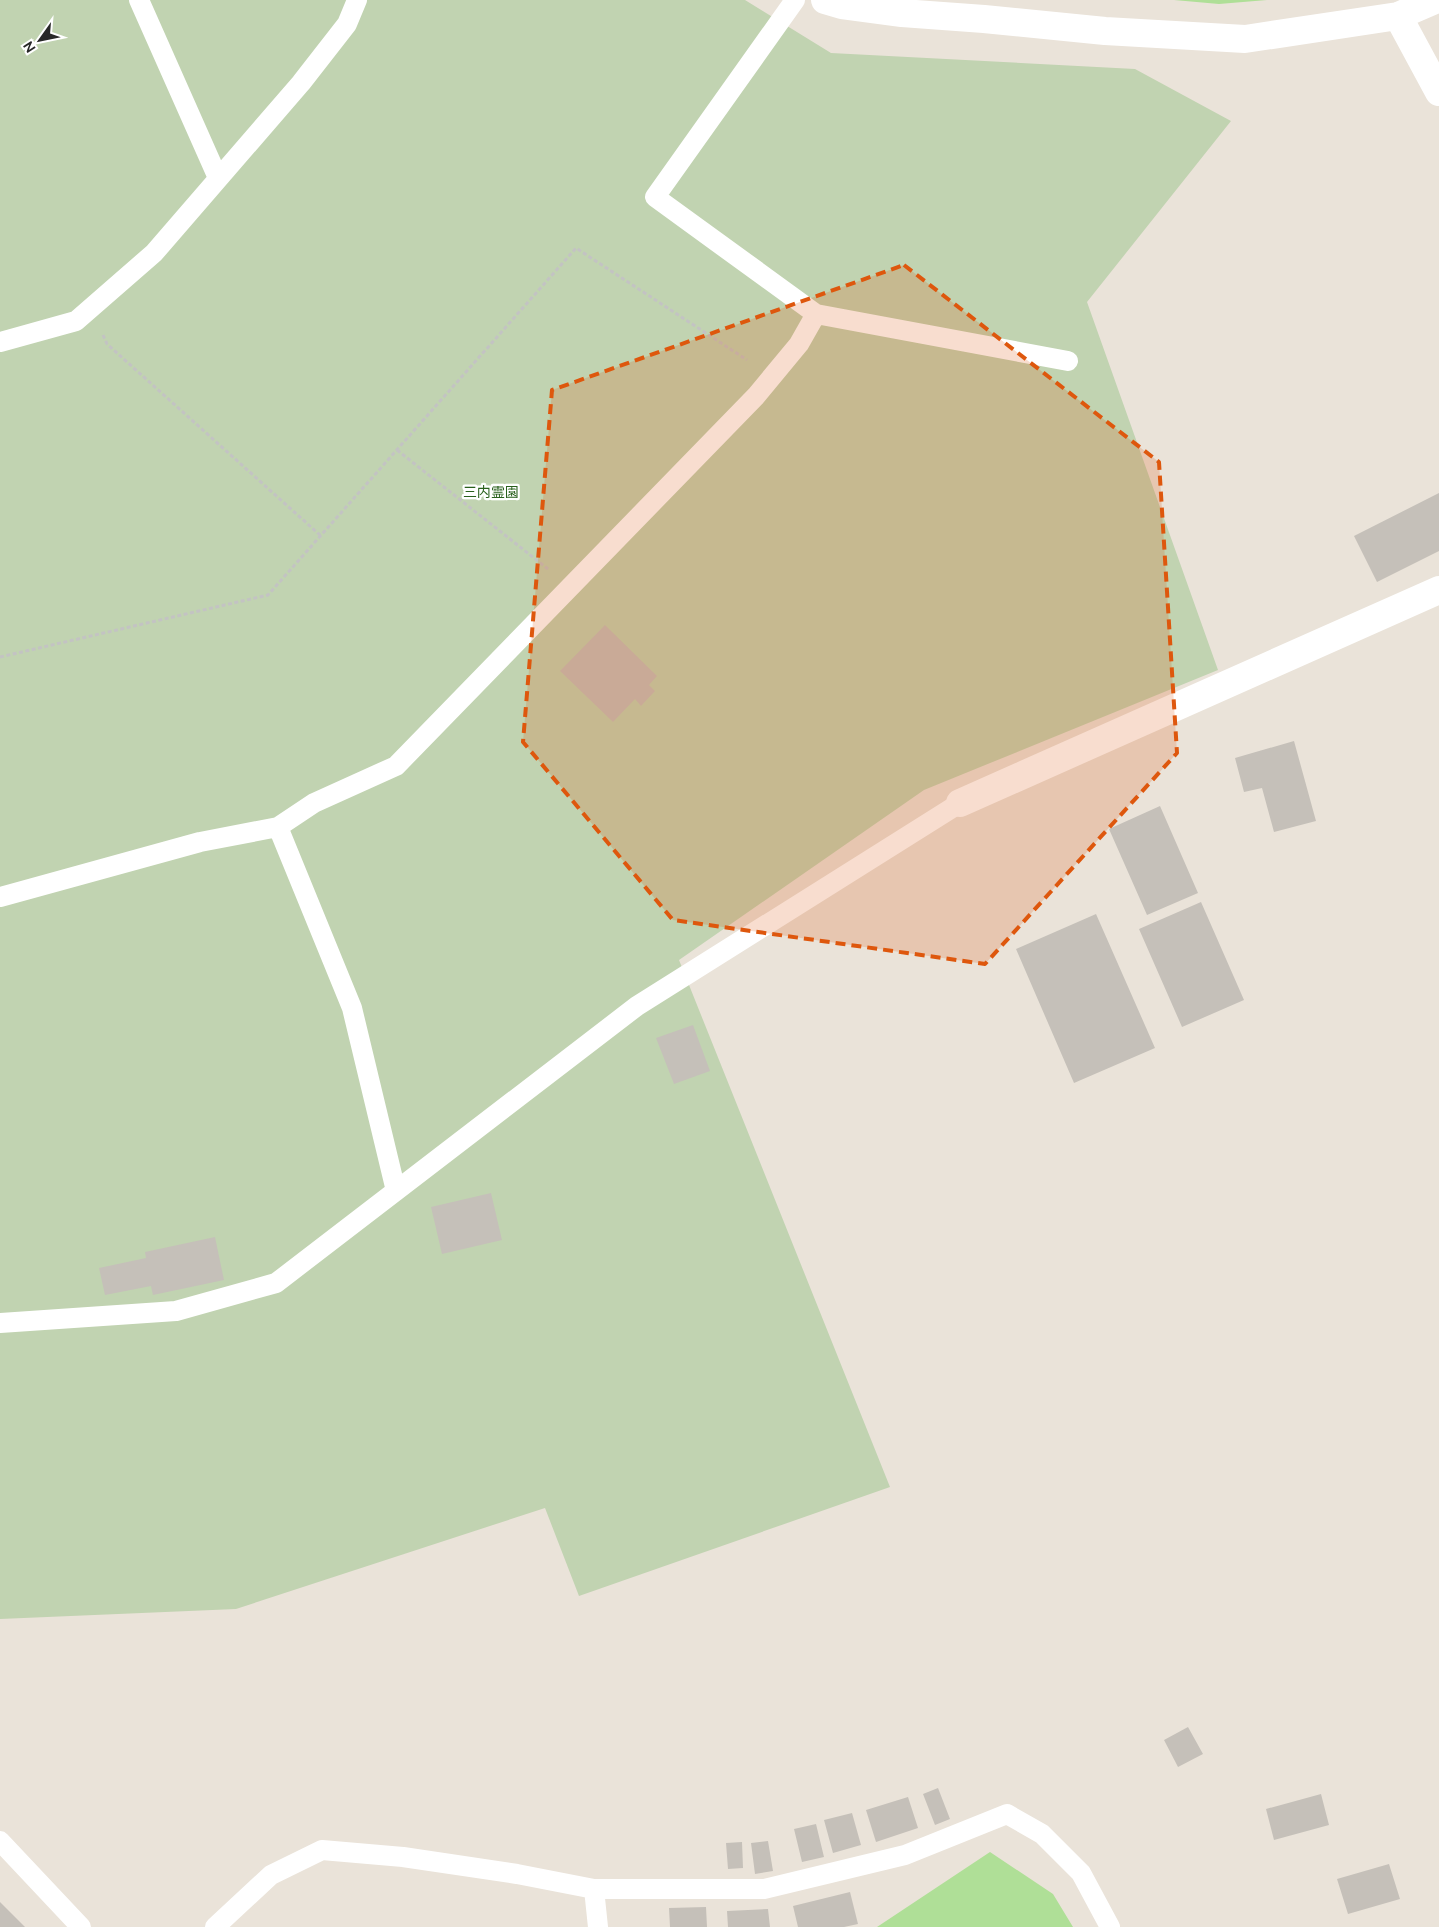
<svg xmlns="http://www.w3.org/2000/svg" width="1439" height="1927" viewBox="0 0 1439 1927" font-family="Ubuntu,'Noto Sans JP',sans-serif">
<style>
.green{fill:#afdf97}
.cemetery{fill:#c1d3b1}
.building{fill:#c5c0b9}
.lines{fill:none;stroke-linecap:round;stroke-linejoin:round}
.path{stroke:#c3c3c3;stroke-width:3;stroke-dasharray:4 2.5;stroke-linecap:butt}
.lane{stroke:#fff;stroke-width:20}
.street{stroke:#fff;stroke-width:28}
.secondary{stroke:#fff;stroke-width:28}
.marked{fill:#de570d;fill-opacity:0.2;stroke:#de570d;stroke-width:4;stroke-dasharray:10 6;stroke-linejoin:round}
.labels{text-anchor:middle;stroke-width:4.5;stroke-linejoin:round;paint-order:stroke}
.park-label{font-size:14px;fill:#29601c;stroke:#fff}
</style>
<rect width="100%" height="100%" fill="#eae3d9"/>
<path class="green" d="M1174,0H1267L1219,4Z
M990,1852L1053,1894L1073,1927H877Z"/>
<path class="cemetery" d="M0,0H745L831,53L1135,69L1231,121L1087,302L1218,670L924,790L679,960L890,1487L579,1596L545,1508L236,1609L0,1619Z"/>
<path class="building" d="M1439,493V551L1377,582L1354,536Z
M605,625L657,676L649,685L655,691L641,706L635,699L613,722L560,671Z
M1294,741L1316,821L1274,832L1262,788L1244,792L1235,758Z
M1160,806L1198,893L1147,915L1109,829Z
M1201,902L1244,1000L1182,1027L1139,929Z
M1096,914L1155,1048L1074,1083L1016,949Z
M693,1025L710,1071L674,1084L656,1038Z
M491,1193L502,1240L442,1254L431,1207Z
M215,1237L224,1280L153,1295L151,1286L105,1295L99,1268L146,1258L145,1252Z
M1188,1727L1203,1754L1178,1767L1164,1740Z
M938,1788L950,1819L935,1825L923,1794Z
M1321,1794L1329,1825L1274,1840L1266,1809Z
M908,1797L918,1828L876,1842L866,1810Z
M852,1813L861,1845L833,1853L824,1820Z
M816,1824L824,1857L802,1862L794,1829Z
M768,1841L773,1871L755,1874L751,1843Z
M742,1842L743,1868L728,1869L726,1843Z
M1389,1864L1400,1899L1348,1914L1337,1879Z
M850,1892L858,1924L844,1927H798L793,1906Z
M0,1902L25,1927H0Z
M706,1907L707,1927H670L669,1908Z
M768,1909L770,1927H728L727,1911Z"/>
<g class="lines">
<path class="path" d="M103,335L107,344L321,536
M397,450L548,569
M0,657L268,595L576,248L747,360"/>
<path class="lane" d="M139,0L218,178
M816,314L1068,361
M0,342L76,321L154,253L301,83L347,24L357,0
M278,827L352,1008L396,1191
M0,897L200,842L278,827L314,803L396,766L756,396L799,344L816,314L655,197L795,0
M0,1323L176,1311L276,1283L637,1006L960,803
M0,1841L81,1927
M594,1889L598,1927
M215,1927L271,1875L322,1850L403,1857L517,1874L594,1889H764L905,1855L1007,1814L1042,1834L1081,1873L1110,1927"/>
<path class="street" d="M1398,16L1439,92
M960,803L1439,590"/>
<path class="secondary" d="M825,0L842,5L902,13L984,19L1105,31L1245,39L1398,16L1435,0"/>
</g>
<path class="marked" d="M904,265L1159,462L1177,753L985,964L673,920L523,742L552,390Z"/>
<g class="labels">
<g class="park-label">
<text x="491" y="497">三内霊園</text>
</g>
</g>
<g transform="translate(40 40) rotate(237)" stroke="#ffffff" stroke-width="4" paint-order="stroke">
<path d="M0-4L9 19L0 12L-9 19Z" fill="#282828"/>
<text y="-8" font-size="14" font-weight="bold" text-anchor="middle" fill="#282828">N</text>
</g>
</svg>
